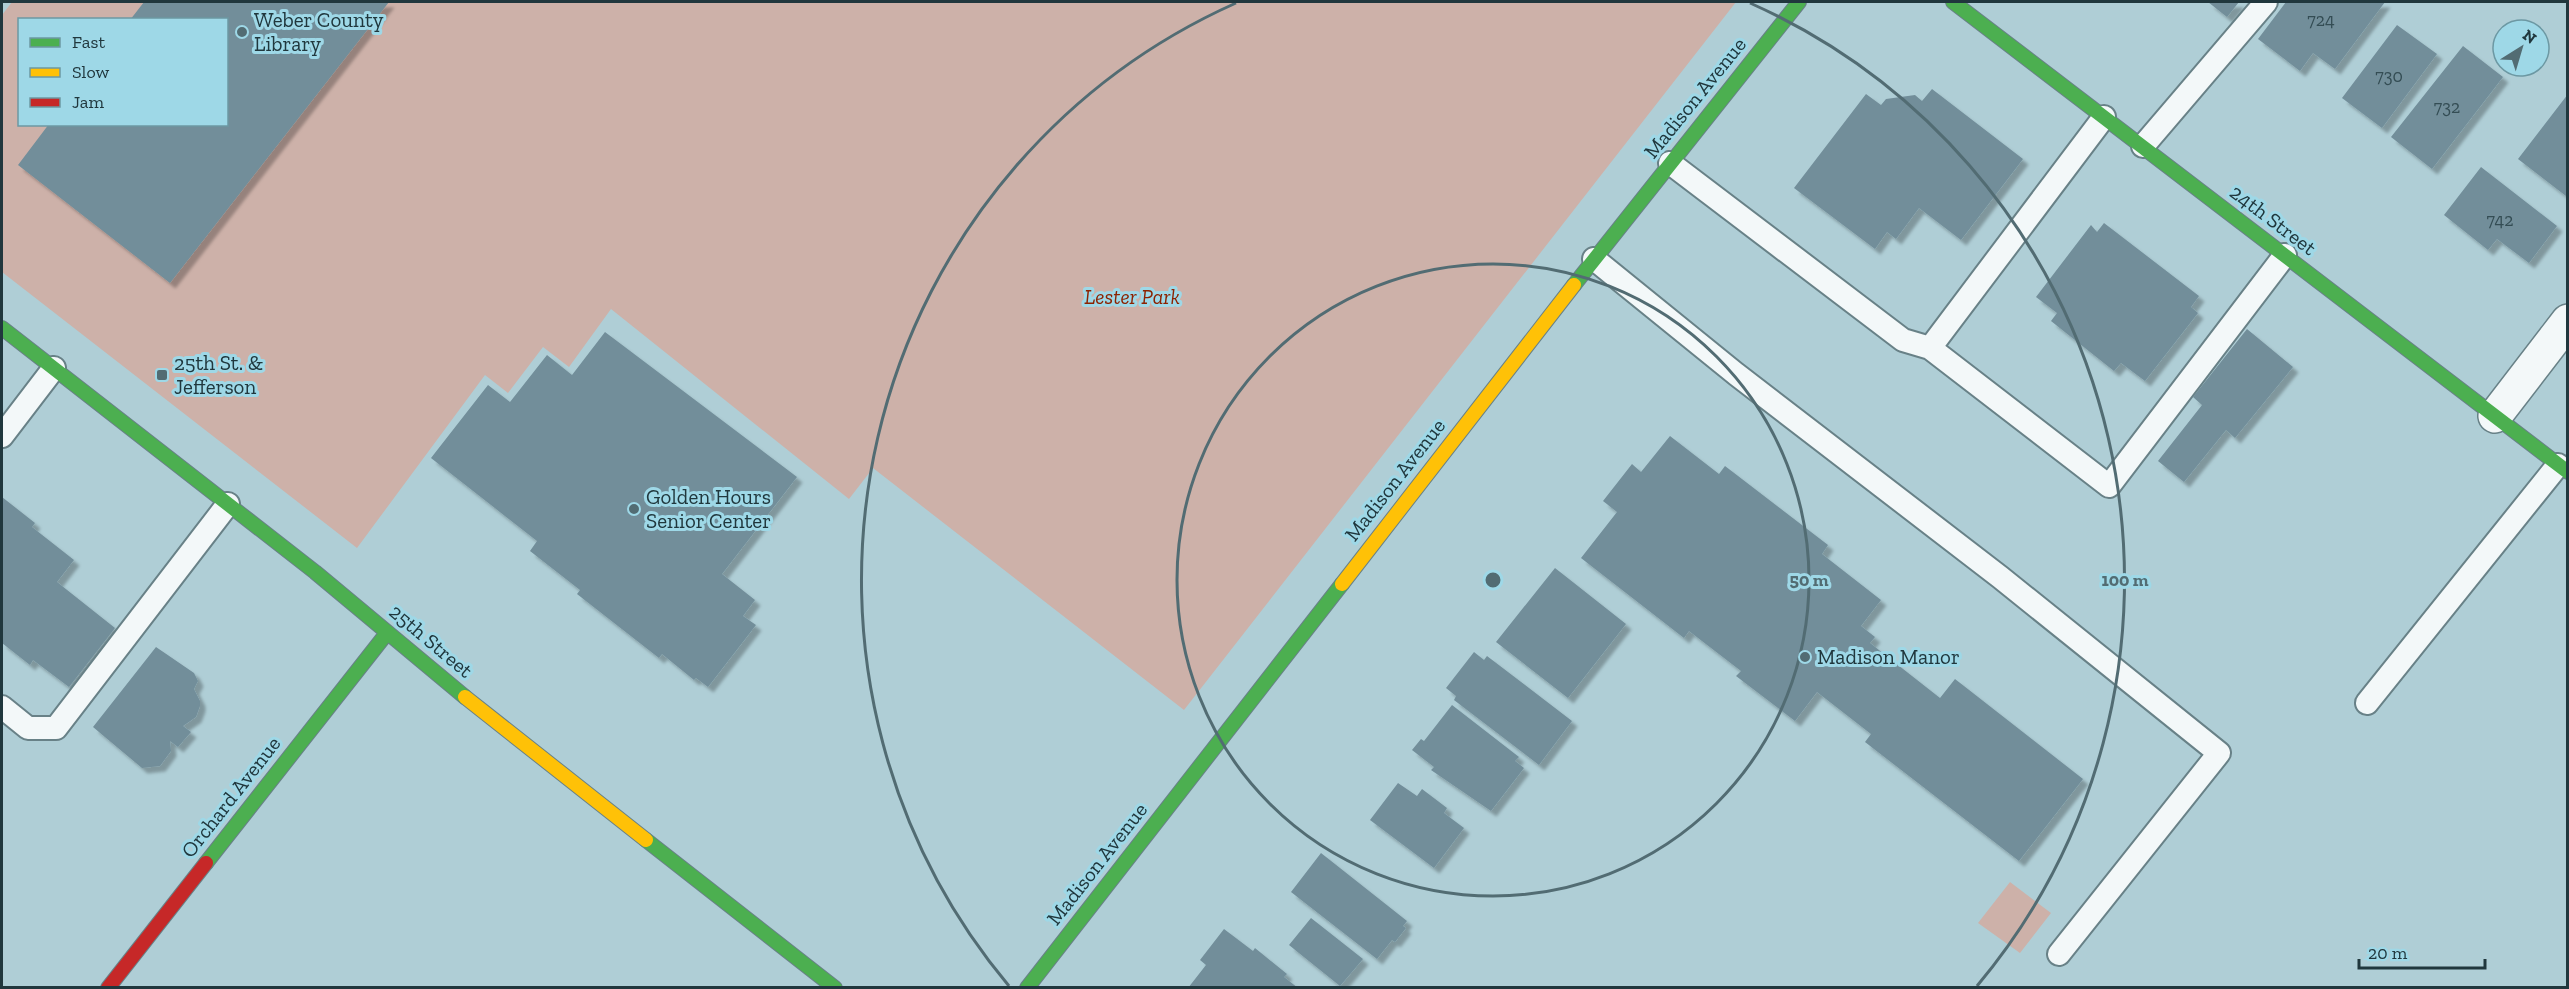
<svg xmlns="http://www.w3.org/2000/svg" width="2569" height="989" viewBox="0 0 2569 989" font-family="'Zilla Slab',serif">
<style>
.green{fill:#cdb1a9;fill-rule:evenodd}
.building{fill:#728e9a;filter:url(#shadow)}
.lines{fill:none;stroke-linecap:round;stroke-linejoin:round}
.lane-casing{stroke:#688187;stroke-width:26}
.street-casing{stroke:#688187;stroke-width:36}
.fast-casing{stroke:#688187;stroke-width:16}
.slow-casing{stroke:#688187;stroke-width:16}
.jam-casing{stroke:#688187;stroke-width:16}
.lane{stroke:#f3f8f9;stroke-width:22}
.street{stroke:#f3f8f9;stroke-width:33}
.fast{stroke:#4caf50;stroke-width:14}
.slow{stroke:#ffc107;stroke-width:14}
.jam{stroke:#c62828;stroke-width:14}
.ring{fill:none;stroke:#526c73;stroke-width:3}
.poi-dot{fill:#526c73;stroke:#9ed8e7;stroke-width:2}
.labels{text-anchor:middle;stroke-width:6;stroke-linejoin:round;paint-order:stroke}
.number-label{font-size:18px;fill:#344d54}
.poi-label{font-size:21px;fill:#20373d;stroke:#9ed8e7;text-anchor:start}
.street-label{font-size:21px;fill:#20373d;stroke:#9ed8e7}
.park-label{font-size:21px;font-style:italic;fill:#8d2200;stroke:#9ed8e7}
.centre{fill:#526c73;stroke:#9ed8e7;stroke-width:3}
.ring-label{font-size:18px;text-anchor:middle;font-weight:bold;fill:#526c73;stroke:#9ed8e7;stroke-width:6;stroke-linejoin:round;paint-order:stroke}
</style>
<defs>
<filter id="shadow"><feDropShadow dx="5.5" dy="5.5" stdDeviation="1.5" flood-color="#0004"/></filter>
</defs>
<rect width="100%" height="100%" fill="#afced6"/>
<path class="green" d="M12,2H1736L1184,710L873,468L849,499L611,309L569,367L543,347L508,393L485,375L357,548L2,272V15ZM20,20H226V124H20Z
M2010,882L2051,913L2020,953L1978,923Z"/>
<path class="building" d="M144,2H389L170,283L18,165L49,124H226V20H130Z
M2208,2H2239L2227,17Z
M2286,2H2385L2335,69L2313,53L2300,71L2258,39Z
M2397,25L2437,54L2382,128L2342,98Z
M2463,46L2503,77L2432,169L2391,137Z
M1932,89L2023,159L1961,240L1919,208L1896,239L1887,232L1875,249L1794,188L1866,94L1881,105L1886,99L1915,95L1922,101Z
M2568,94V194L2566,196L2518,159Z
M2481,167L2557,226L2529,263L2497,239L2488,250L2444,215Z
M2104,223L2199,296L2191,307L2198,313L2145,381L2121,363L2114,371L2051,321L2057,313L2036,297L2091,225L2097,232Z
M2247,329L2293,367L2235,438L2226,430L2184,482L2158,461L2202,405L2193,397Z
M605,332L797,477L722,574L755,600L743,616L756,625L708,687L696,678L694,680L662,654L659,658L577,594L580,590L530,551L537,541L431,458L488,385L510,402L547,355L572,375Z
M1670,436L1719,474L1725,466L1828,545L1822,554L1881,600L1861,626L1875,637L1870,643L1940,698L1955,679L2083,779L2019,861L1865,742L1871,734L1817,692L1795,721L1736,676L1741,671L1689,631L1684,638L1581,558L1617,512L1603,501L1632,464L1641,472Z
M2,497L35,523L32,527L74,560L57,582L115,628L69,687L33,660L30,665L2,643Z
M1555,568L1626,624L1568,698L1496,642Z
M156,647L194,673L198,681L194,689L200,701V706L196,717L183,726L191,732L178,747L170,741L171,751L160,766L142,768L93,727Z
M1474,652L1484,660L1487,656L1572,721L1539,765L1454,700L1456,696L1446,688Z
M1452,705L1519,757L1515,761L1524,768L1491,811L1431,770L1434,767L1412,750L1421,739L1424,741Z
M1398,783L1417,796L1422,789L1447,808L1444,813L1464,828L1434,868L1370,820Z
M1321,853L1407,921L1403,926L1406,928L1395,942L1392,940L1377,959L1291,892Z
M1311,918L1363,959L1340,986L1289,945Z
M1224,929L1253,951L1255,948L1287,974L1284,977L1298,988H1188L1206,965L1200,960Z"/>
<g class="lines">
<g class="lane-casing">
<path id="lane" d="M2104,117L1930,348L2109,486L2285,255
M2143,146L2266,2
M1670,163L1903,340L1930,348
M1594,259L1736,374L2000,577L2219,753L2059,954
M2,436L54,368
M2367,703L2558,465
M2,707L28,728H56L228,504"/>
</g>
<g class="street-casing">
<path id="street" d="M2495,416L2568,321"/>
</g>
<g class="fast-casing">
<path id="fast" d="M1953,2L2568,472
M1574,285L1799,2
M2,328L315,572L465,697
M646,840L835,988
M206,863L387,633
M1027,988L1342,584"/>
</g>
<g class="slow-casing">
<path id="slow" d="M1342,584L1574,285
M465,697L646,840"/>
</g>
<g class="jam-casing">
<path id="jam" d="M108,988L206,863"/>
</g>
<use href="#lane" class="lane"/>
<use href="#street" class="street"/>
<use href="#fast" class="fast"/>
<use href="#slow" class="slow"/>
<use href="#jam" class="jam"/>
</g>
<g class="ring">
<circle cx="1493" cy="580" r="316"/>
<path d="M1009 986A632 632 0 0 1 1236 3M1750 3A632 632 0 0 1 1977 986"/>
</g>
<g class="poi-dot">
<circle cx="242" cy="32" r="6"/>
<rect x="156" y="369" width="12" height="12" rx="3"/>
<circle cx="634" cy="509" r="6"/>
<circle cx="1805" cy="657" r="6"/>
</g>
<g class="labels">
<g class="number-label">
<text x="2321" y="26">724</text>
<text x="2389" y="82">730</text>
<text x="2447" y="113">732</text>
<text x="2500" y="226">742</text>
</g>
<g class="poi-label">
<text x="254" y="27">Weber County<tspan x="254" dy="24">Library</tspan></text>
<text x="174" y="370">25th St. &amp;<tspan x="174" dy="24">Jefferson</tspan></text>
<text x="646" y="504">Golden Hours<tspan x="646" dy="24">Senior Center</tspan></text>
<text x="1817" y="664">Madison Manor</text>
</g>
<g class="street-label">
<text transform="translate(1695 98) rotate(-51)" y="7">Madison Avenue</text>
<text transform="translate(2273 220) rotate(37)" y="7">24th Street</text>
<text transform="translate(1395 480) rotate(-52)" y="7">Madison Avenue</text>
<text transform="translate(431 641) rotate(40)" y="7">25th Street</text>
<text transform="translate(231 797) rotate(-52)" y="7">Orchard Avenue</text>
<text transform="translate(1097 864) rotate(-52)" y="7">Madison Avenue</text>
</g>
<g class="park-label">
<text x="1132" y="304">Lester Park</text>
</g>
</g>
<circle cx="1493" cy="580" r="9" class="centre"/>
<g class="ring-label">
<text x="1809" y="586">50 m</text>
<text x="2125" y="586">100 m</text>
</g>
<rect width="2569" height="989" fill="none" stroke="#20373d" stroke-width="6"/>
<rect x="18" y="18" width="210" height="108" fill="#9ed8e7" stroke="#6c98a3" stroke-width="1.5"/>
<rect x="30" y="38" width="30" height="9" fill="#4caf50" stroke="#6c98a3" stroke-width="1.5"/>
<text x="72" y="48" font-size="18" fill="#20373d">Fast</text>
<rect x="30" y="68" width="30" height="9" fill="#ffc107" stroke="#6c98a3" stroke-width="1.5"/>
<text x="72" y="78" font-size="18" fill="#20373d">Slow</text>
<rect x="30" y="98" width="30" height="9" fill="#c62828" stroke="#6c98a3" stroke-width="1.5"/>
<text x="72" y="108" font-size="18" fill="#20373d">Jam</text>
<g transform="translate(2521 48) rotate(37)"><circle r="28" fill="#9ed8e7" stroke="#6c98a3" stroke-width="1.5"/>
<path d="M0-4.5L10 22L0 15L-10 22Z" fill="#526c73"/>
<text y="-9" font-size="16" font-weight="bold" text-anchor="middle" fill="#20373d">N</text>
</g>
<path d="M2359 959v9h126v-9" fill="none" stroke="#20373d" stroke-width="3"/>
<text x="2368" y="959" font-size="18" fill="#20373d" stroke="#9ed8e7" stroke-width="4.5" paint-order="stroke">20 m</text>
</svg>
